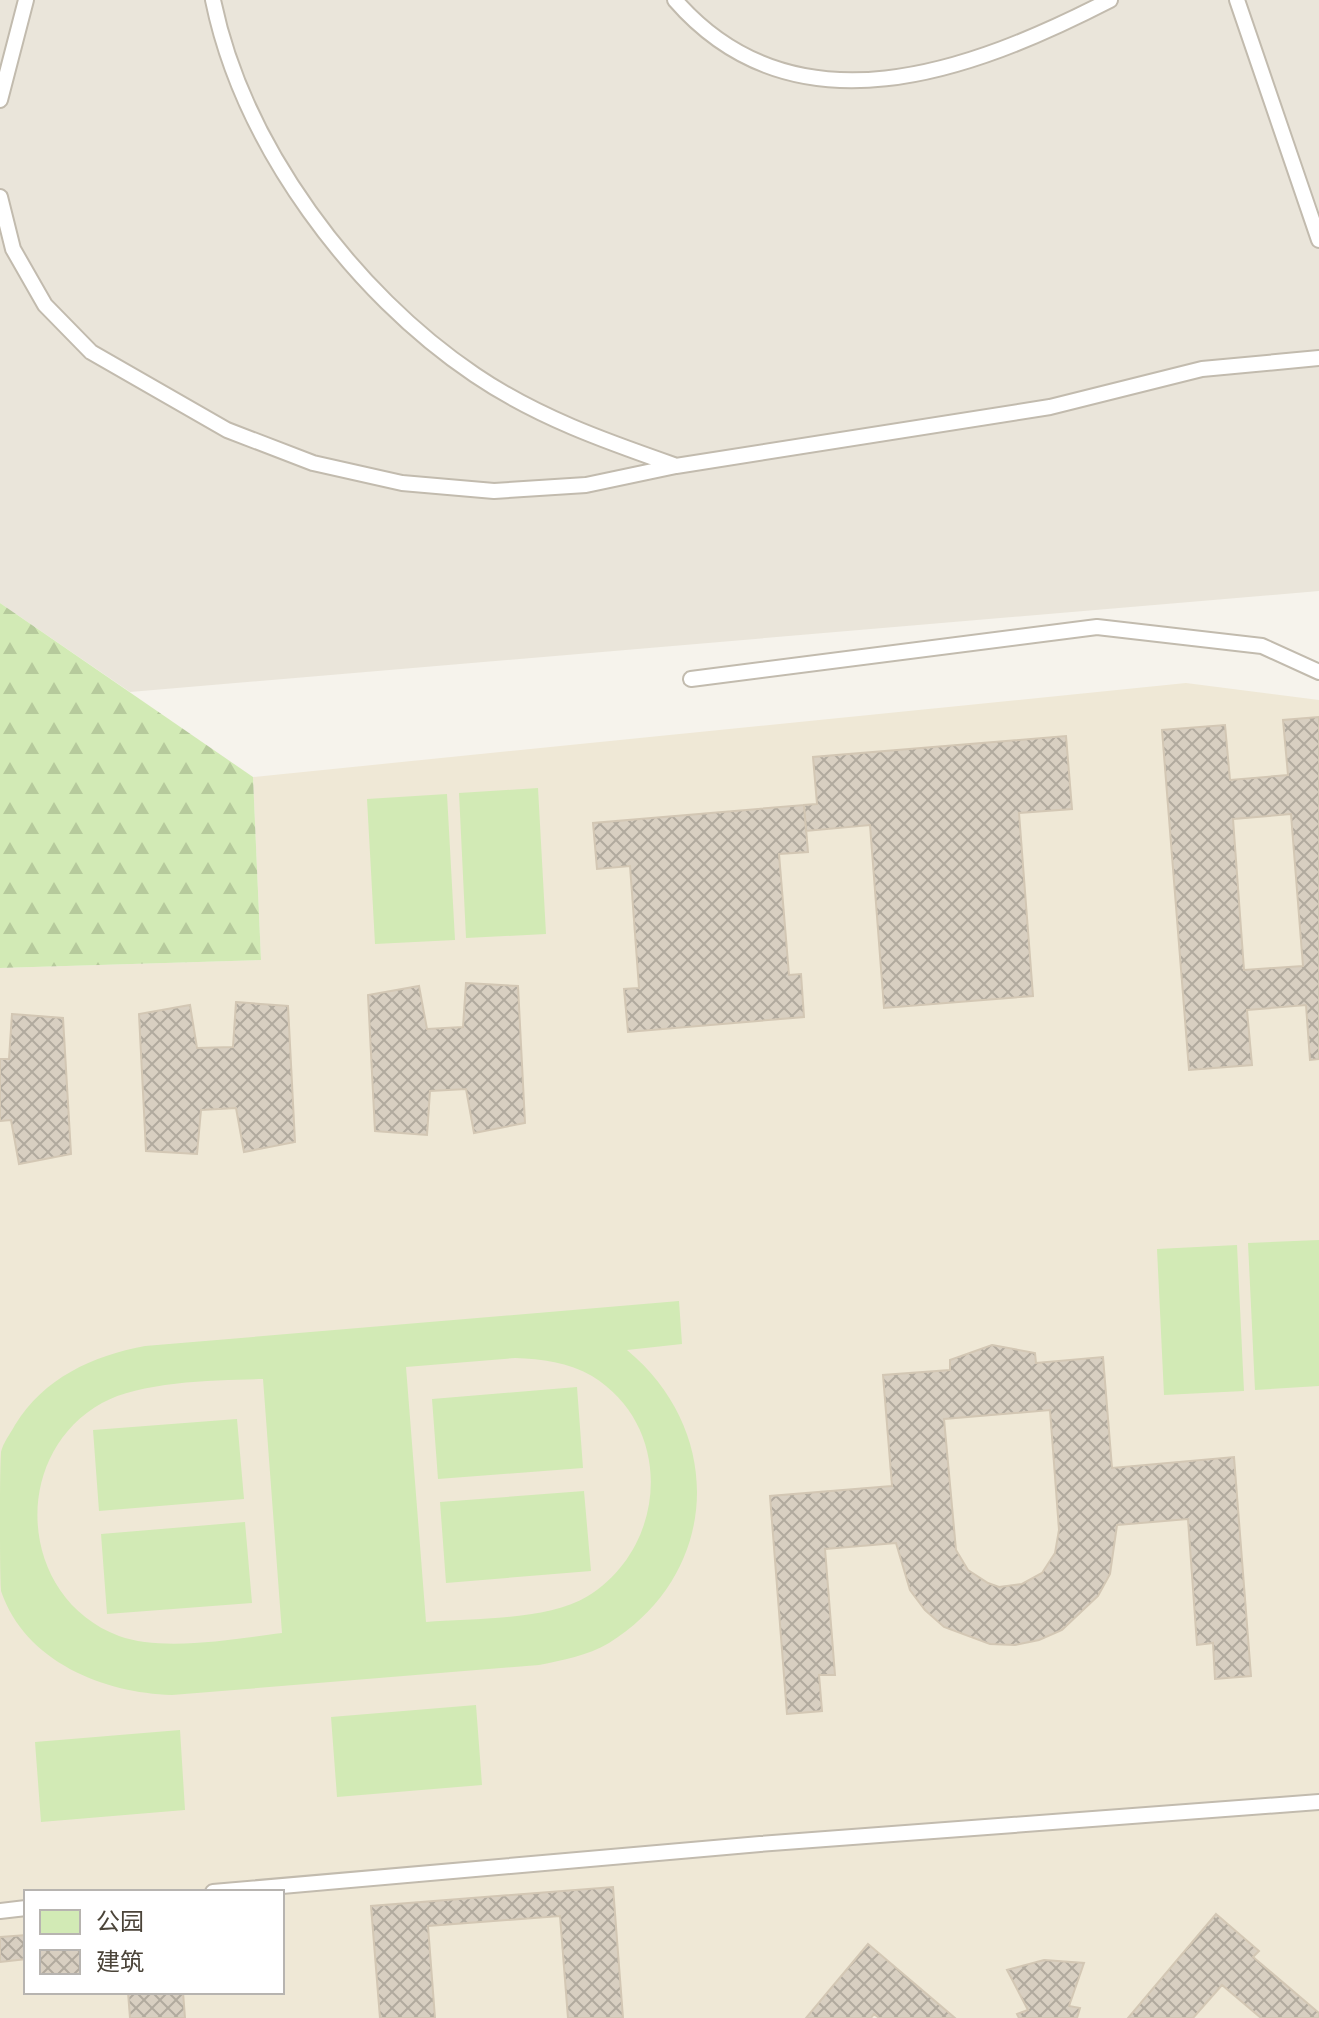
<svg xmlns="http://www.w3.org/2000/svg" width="1319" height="2018" viewBox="0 0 1319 2018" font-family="Commissioner,'Noto Sans SC',sans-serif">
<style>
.residential{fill:#eae5da}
.education{fill:#efe8d6;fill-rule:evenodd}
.green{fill:#d2eab5;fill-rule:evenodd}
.forest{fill:url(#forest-firs)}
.building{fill:url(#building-cross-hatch);stroke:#d3c7b4;stroke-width:2;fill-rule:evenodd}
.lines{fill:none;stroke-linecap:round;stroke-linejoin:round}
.service-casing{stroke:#c2bbae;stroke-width:18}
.service{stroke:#fff;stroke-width:14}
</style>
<defs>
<pattern id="forest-firs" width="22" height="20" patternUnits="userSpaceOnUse" patternTransform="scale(2)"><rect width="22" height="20" fill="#d2eab5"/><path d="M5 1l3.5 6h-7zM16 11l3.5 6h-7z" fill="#b6ca9c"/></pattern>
<pattern id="building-cross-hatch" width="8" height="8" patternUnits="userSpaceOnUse" patternTransform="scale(2)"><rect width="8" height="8" fill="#d8cfc1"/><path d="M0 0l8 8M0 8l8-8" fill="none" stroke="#b1aa9e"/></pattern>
</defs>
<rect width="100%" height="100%" fill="#f6f3ec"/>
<path class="residential" d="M0,0H1319V591L130,692L0,603Z"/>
<path class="education" d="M1186,683L1319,700V2018H0V968L261,960L253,777ZM26,1892H282V1992H26Z"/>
<path class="green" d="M538,788L546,934L466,938L459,793Z
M447,794L455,940L375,944L367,799Z
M1319,1240V1386L1255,1390L1248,1243Z
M1237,1245L1244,1391L1164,1395L1157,1249Z
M679,1301L682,1344L627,1350C726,1432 720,1574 609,1643C587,1656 563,1660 539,1665L172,1695C104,1693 25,1662 1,1591C0,1572 0,1540 0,1519C0,1498 0,1472 1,1452C3,1443 10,1434 15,1425C44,1378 92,1356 145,1346ZM515,1358C542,1359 568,1362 592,1376C675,1427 667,1547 588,1596C547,1621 473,1618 426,1622L406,1367ZM263,1379L282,1633C235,1639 163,1652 119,1636C18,1598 9,1455 102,1403C141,1381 217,1380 263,1379Z
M577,1387L583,1468L438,1479L432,1399Z
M237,1419L244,1499L99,1511L93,1430Z
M584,1491L591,1571L446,1583L440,1502Z
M245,1522L252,1603L107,1614L101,1534Z
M476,1705L482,1785L337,1797L331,1717Z
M180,1730L185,1810L41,1822L35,1742Z"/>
<path class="forest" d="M0,603L253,777L261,960L0,968Z"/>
<path class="building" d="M1319,717V1059L1310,1060L1306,1005L1247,1010L1252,1065L1189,1070L1162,730L1225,725L1230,780L1288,775L1283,720ZM1291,814L1303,966L1244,970L1233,819Z
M1066,736L1072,809L1019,813L1033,996L884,1008L870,825L806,831L804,805L817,804L813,757Z
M804,805L808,852L779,854L789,975L801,974L804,1017L628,1032L624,989L639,988L630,866L597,869L593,823Z
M466,983L518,986L525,1123L474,1133L466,1089L430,1091L427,1135L375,1131L368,995L419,986L427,1029L463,1027Z
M236,1002L288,1006L295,1142L244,1152L236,1108L201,1110L197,1154L146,1151L139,1014L190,1005L197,1048L233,1047Z
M12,1014L63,1018L71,1154L19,1164L11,1120L0,1121V1059H9Z
M992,1345L1035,1353L1036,1363L1103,1357L1112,1468L1234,1457L1251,1676L1215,1679L1213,1643L1197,1645L1188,1519L1117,1525L1110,1574L1098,1596L1062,1630L1039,1640L1015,1645L990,1644L944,1627L925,1610L910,1590L896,1543L825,1549L835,1675H819L822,1711L787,1714L770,1496L892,1486L883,1375L950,1370V1360ZM1050,1410L1059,1530L1055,1553L1042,1573L1022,1584L999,1587L988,1583L968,1570L956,1550L944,1419Z
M613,1887L623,2018H568L560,1916L428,1926L435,2018H380L371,1906Z
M1216,1914L1259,1951L1253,1957L1319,2013V2018H1261L1222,1985L1193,2018H1128Z
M26,1935V1959L0,1962V1937Z
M868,1944L955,2018H879L874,2014L871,2018H806Z
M1044,1960L1084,1963L1069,2006L1080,2008L1077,2018H1019L1017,2014L1028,2010L1007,1970Z
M128,1992H183L185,2018H130Z"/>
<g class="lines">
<g class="service-casing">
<path id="service" d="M213,0C243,146 353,293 475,375C537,417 605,441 674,465
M675,0C795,138 972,71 1110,0
M1237,0L1319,240
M0,100L26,0
M0,197L13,249L45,305L91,352L227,430L313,463L402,483L494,491L586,485L676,466L1050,407L1202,369L1319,358
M691,679L1097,627L1262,646L1319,672
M213,1892L760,1844L1319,1802
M0,1911L26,1908"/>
</g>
<use href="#service" class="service"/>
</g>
<rect x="24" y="1890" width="260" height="104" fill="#ffffff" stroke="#b7b4b0" stroke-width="2"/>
<rect x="40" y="1910" width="40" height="24" fill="#d2eab5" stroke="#b7b4b0" stroke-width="2"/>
<text x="96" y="1930" font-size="24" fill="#4b4439">公园</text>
<rect x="40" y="1950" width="40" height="24" fill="url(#building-cross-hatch)" stroke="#b7b4b0" stroke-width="2"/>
<text x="96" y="1970" font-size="24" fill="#4b4439">建筑</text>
</svg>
